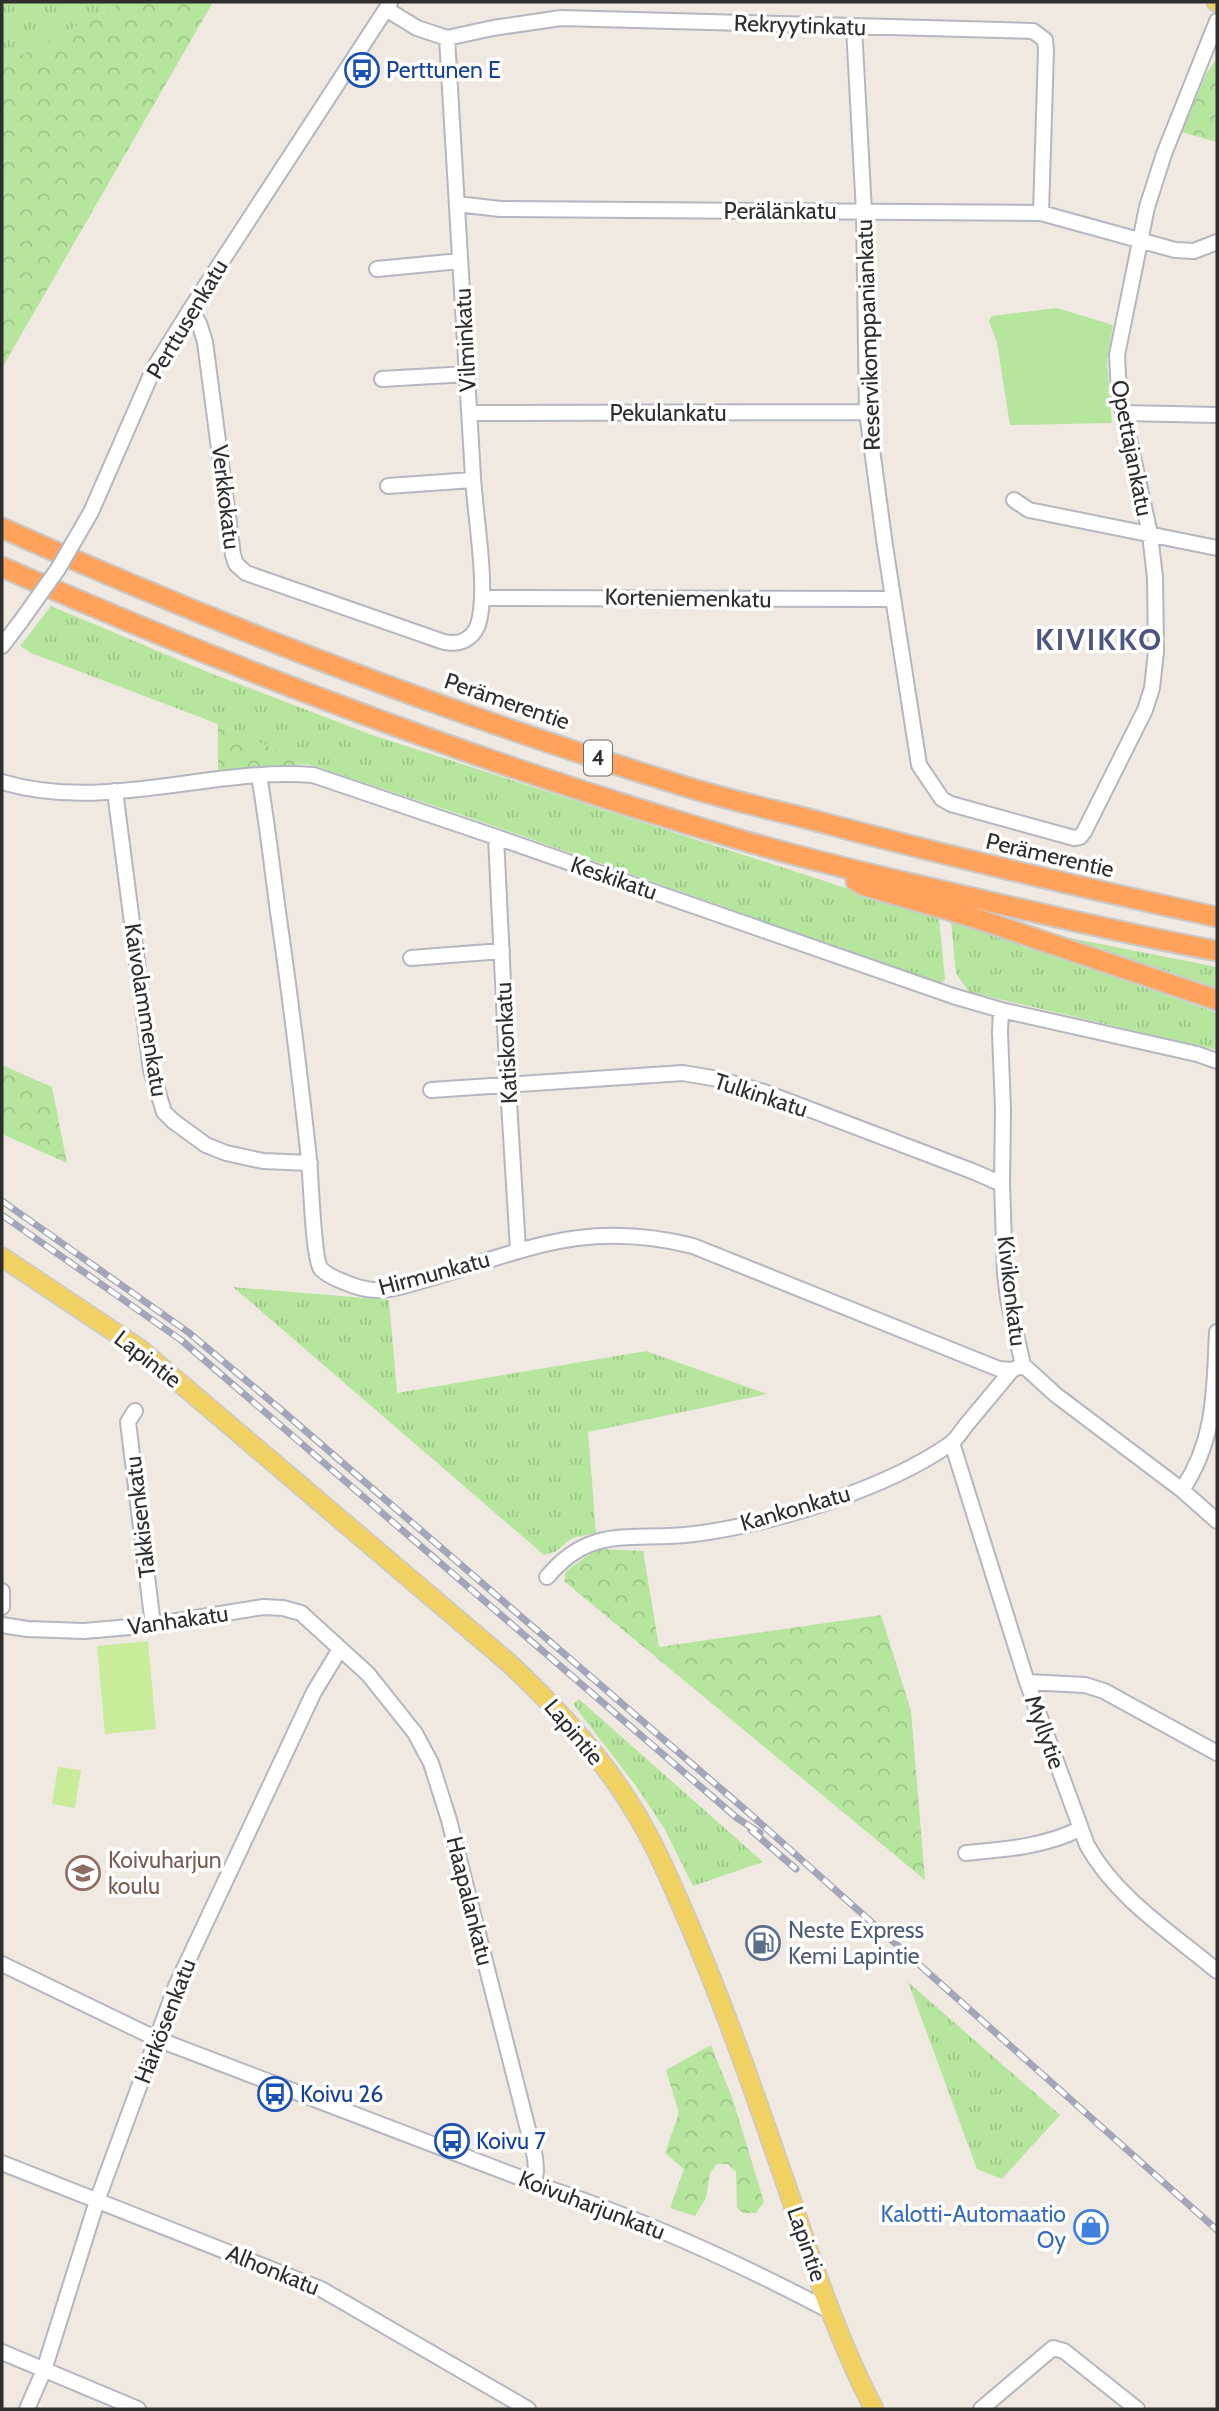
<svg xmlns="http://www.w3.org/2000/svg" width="1219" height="2411" viewBox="0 0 1219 2411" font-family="Cabin,sans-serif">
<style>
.grass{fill:url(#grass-tufts)}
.forest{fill:url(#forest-crowns)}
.park{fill:#b6e59e}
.pitch{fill:#c9ec9a}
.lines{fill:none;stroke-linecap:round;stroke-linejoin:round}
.minor-casing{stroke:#b4b7c1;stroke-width:18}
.major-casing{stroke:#c9c9c9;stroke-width:21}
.highway-casing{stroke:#c9c9c9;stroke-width:23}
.minor{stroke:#fff;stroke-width:14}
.major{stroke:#f2d163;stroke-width:18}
.highway{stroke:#ffa35c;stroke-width:19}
.rail-casing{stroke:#a3a6b8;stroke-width:7}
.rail{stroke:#fff;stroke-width:4.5;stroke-dasharray:13;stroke-linecap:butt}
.minor-bridge-casing{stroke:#b4b7c1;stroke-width:18;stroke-linecap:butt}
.minor-bridge{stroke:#fff;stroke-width:14}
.labels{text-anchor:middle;stroke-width:7;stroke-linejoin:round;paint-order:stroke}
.shield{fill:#fff;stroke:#6d6d6d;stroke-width:2}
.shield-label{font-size:21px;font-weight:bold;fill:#2e2e2e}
.street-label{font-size:23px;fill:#2e2e2e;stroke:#fff}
.transit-label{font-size:23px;fill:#164399;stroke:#fff;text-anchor:start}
.education-label{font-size:23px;fill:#785e54;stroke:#fff;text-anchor:start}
.service-label{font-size:23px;fill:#4e5e75;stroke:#fff;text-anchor:start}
.shop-label{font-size:23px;fill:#366cbe;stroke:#fff;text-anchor:end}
.district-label{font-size:30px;font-weight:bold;letter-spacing:2px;fill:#4d5680;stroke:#fff}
</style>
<defs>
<pattern id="grass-tufts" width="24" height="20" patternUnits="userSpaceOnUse" patternTransform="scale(1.75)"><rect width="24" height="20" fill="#b6e59e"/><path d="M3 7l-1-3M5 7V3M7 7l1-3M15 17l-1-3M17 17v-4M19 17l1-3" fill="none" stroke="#9dc588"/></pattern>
<pattern id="forest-crowns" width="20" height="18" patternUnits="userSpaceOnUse" patternTransform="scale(1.75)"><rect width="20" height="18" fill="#b6e59e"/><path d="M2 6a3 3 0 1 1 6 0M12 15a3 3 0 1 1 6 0" fill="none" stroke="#9dc588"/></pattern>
</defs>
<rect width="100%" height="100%" fill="#efe9e1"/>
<path class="grass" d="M2,2H123L2,65Z
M51,606L210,673L372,735L939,918L945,979L941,983L471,818L308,764L218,724L31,653L20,646Z
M951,922L1015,942L1217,1013V1050L969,992L956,973Z
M1070,938L1217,967V993L1070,942Z
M233,1287L389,1300L397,1393L646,1351L767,1394L588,1432L596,1533L572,1538L555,1552L544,1555Z
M579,1699L763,1862L693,1886L664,1828L636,1786L573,1704Z
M908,1982L1060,2115L1002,2179L977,2169Z"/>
<path class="forest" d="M123,2H213L2,368V65Z
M1217,58V142L1182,132L1206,74Z
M218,724L308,764L218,770Z
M2,1065L52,1087L67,1163L2,1134Z
M597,1549L643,1551L659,1647L881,1615L911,1711L925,1880L564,1581L566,1571Z
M711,2045L733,2100L764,2202L756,2213H743L737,2208L736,2172L728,2164H717L710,2173L706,2198L695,2216L670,2208L684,2169L665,2153L679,2113L666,2070Z"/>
<path class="park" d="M1057,308L1113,325L1107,362L1112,423L1010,425L997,343L989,321L992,316Z"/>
<path class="pitch" d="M148,1641L156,1729L105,1734L97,1646Z
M58,1767L81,1770L75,1808L52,1804Z"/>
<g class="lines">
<g class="minor-casing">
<path id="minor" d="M386,9L417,28L447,38L493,28L561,18L1033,31L1045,40L1046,50L1041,213
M854,27L864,212L867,412L885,546L919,765L942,799L951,804L1074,838L1080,837L1084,832L1145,710L1152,688L1156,652L1155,578L1150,534L1119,394L1117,355L1147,207L1164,154L1217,21
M457,204L500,209L1041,213L1175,250L1194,251L1217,242
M377,269L460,261
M190,310L199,323L205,342L233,555L236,564L246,573L444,642C459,645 472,640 478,625C489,591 475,516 473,477C465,331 455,184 447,38
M382,379L467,374
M469,413L867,412
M1123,413L1217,415
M388,486L473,480
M1014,500L1029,510L1217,548
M91,512L154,368L190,310L390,3
M483,598L893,599
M2,646L21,621
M259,776C267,821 272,867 278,912C290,994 300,1077 309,1159C311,1178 313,1259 321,1269C327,1275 336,1279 344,1282C370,1293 383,1292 410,1284C517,1255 578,1217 693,1246L999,1369L1012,1370L1023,1365
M2,782C106,813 210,767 313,775L496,837L953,996L1001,1010L1197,1054L1217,1061
M115,791L151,1070L164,1112L173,1121L206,1145L226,1153L263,1161L310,1163
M496,837L508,1086L518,1249
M411,958L502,951
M1001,1010L1000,1032L1003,1110L1002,1184L1005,1274L1008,1299L1023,1365L1056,1395L1182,1490L1217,1521
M431,1090L683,1073L718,1079L764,1092L972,1171L1002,1184
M135,1411L128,1422L153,1625
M952,1443L1027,1682L1087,1845C1116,1898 1172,1933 1217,1971
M1182,1490C1216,1439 1214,1391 1217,1332
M547,1577C592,1523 633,1542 694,1534C772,1524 886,1489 950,1444C957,1439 962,1430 967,1424C982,1406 997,1388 1012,1370
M2,1591V1607
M2,1625L27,1629L84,1631L153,1625L263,1607L283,1608L301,1613L368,1674L415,1733L431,1763L449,1820L535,2157L536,2171L534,2182
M1027,1682L1085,1685L1104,1691L1217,1753
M966,1853C1008,1849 1042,1847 1080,1829
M2,1964L157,2039L547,2188C645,2220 739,2263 830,2311
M2,2163L321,2289L528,2409
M2,2352L138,2409
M27,2409L44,2370L97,2201L176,1986L314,1692L340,1649
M981,2409L1053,2348L1064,2351L1137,2409"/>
</g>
<g class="major-casing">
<path id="major" d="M1216,2H1217
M2,1257L140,1349L509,1663C555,1706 599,1753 632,1807C656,1845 672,1885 690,1926C727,2013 758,2103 789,2193C814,2267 838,2340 874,2409"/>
</g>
<g class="highway-casing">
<path id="highway" d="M2,528C220,626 445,712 674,783C717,797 761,807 805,818C942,855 1079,887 1217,917
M2,567C244,674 494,768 748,842C814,861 881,877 948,892C1037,913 1127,934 1217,951
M856,881L865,886L978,919L1217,1000"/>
</g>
<use href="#minor" class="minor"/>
<use href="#major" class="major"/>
<use href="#highway" class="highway"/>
<g class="rail-casing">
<path id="rail" d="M2,1201L188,1332L279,1408L749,1813L1217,2230
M2,1215L181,1340L737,1818L760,1833
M751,1830L796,1869"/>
</g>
<use href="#rail" class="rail"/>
<g class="minor-bridge-casing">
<path id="minor-bridge" d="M21,621L58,569L91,512"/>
</g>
<use href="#minor-bridge" class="minor-bridge"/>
</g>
<defs>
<g id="bus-ring" transform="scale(1.75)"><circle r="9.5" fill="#fff" stroke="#1a4fb4" stroke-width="1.5"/><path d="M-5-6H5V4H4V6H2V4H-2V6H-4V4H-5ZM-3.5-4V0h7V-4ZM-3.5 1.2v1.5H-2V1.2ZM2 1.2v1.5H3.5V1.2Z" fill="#1a4fb4"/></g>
<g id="school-ring" transform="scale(1.75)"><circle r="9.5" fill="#fff" stroke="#8d6e63" stroke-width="1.5"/><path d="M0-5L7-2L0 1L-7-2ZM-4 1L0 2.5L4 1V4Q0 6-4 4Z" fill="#8d6e63"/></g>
<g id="fuel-ring" transform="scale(1.75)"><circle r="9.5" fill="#fff" stroke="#5c6f8a" stroke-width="1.5"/><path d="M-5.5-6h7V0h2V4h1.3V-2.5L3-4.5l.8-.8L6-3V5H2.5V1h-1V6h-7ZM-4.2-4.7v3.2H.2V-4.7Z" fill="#5c6f8a"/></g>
<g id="shop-ring" transform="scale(1.75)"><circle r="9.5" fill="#fff" stroke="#3f7fe0" stroke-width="1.5"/><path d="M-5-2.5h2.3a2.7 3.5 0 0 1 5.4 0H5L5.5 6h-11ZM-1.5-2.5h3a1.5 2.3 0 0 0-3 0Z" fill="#3f7fe0"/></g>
</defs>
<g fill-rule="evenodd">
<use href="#bus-ring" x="362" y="70"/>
<use href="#school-ring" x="83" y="1873"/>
<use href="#fuel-ring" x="763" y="1943"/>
<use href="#bus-ring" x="275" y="2094"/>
<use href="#bus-ring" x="452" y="2141"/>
<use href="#shop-ring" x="1091" y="2227"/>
</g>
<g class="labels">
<rect class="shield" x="584" y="740.5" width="28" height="35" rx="5"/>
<g class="shield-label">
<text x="598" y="765">4</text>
</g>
<g class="street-label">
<text transform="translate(800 25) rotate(2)" y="8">Rekryytinkatu</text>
<text x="780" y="219">Perälänkatu</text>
<text transform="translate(187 319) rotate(-59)" y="8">Perttusenkatu</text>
<text transform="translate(868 335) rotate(-92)" y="8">Reservikomppaniankatu</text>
<text transform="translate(465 340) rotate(-93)" y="8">Vilminkatu</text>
<text x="668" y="421">Pekulankatu</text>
<text transform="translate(1132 448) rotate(79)" y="8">Opettajankatu</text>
<text transform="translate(226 497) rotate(83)" y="8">Verkkokatu</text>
<text transform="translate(688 598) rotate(1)" y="8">Korteniemenkatu</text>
<text transform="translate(507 701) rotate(19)" y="8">Perämerentie</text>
<text transform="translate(1050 855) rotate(13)" y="8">Perämerentie</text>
<text transform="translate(614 878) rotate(19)" y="8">Keskikatu</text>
<text transform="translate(146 1010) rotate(81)" y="8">Kaivolammenkatu</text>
<text transform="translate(506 1043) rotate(-93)" y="8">Katiskonkatu</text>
<text transform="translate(761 1095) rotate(18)" y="8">Tulkinkatu</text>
<text transform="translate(434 1273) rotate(-15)" y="8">Hirmunkatu</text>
<text transform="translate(1012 1291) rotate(83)" y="8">Kivikonkatu</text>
<text transform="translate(148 1359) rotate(38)" y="8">Lapintie</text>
<text transform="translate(795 1508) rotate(-16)" y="8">Kankonkatu</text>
<text transform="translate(140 1517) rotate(-97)" y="8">Takkisenkatu</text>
<text transform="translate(178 1620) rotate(-8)" y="8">Vanhakatu</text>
<text transform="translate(574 1732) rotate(50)" y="8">Lapintie</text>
<text transform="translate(1045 1732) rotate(70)" y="8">Myllytie</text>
<text transform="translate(470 1901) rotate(76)" y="8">Haapalankatu</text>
<text transform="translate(165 2021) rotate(-69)" y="8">Härkösenkatu</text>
<text transform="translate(592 2205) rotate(21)" y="8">Koivuharjunkatu</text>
<text transform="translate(807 2244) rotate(71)" y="8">Lapintie</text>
<text transform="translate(273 2270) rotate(22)" y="8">Alhonkatu</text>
</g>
<g class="transit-label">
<text x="386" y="78">Perttunen E</text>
<text x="300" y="2102">Koivu 26</text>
<text x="476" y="2149">Koivu 7</text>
</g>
<g class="education-label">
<text x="108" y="1868">Koivuharjun<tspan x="108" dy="26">koulu</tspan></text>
</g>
<g class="service-label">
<text x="788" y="1938">Neste Express<tspan x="788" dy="26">Kemi Lapintie</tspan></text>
</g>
<g class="shop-label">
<text x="1066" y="2222">Kalotti-Automaatio<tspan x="1066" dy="26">Oy</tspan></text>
</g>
<g class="district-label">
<text x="1099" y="650">KIVIKKO</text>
</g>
</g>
<rect width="1219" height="2411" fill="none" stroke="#2e2e2e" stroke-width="7"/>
</svg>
